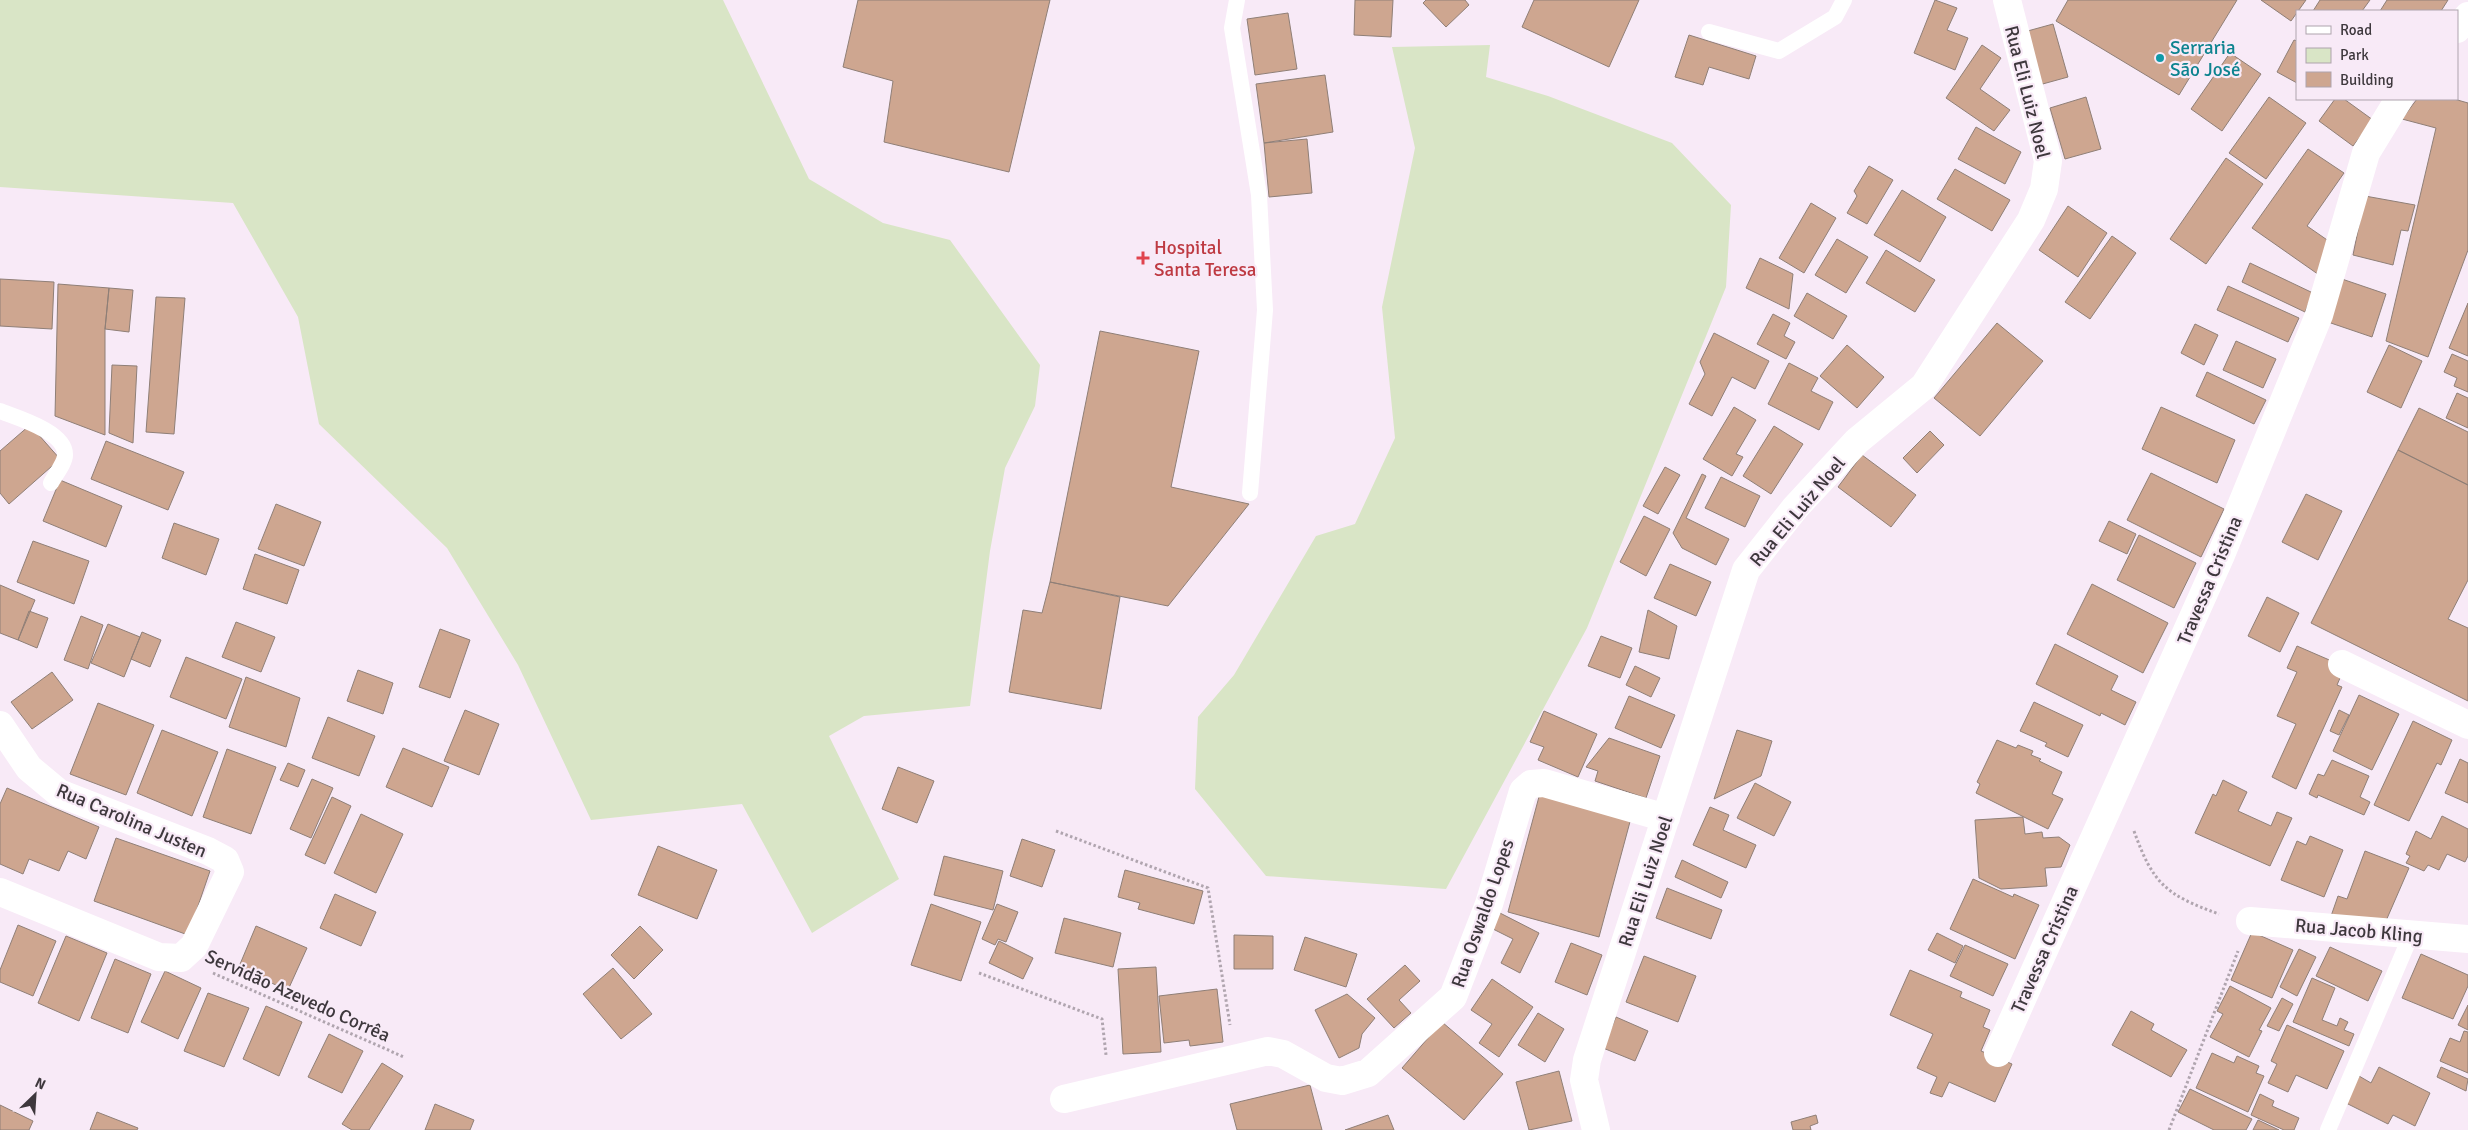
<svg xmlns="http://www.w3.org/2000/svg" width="2468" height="1130" viewBox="0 0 2468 1130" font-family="Signika,sans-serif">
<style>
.green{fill:#d9e5c6}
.building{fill:#cea690;stroke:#8f7f77}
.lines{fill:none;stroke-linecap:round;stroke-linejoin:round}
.path{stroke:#b0a5af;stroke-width:3;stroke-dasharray:2.5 2.5;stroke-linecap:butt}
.lane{stroke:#fff;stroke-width:16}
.street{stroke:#fff;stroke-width:28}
.culture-dot{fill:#0f9aa8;stroke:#f8eaf7;stroke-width:2}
.health-dot{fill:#e0444e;stroke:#f8eaf7;stroke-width:2}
.labels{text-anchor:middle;stroke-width:4.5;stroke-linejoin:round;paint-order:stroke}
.culture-label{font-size:19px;fill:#0d838f;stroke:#f8eaf7;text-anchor:start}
.street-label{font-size:19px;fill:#3e383d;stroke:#f8eaf7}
.health-label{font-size:19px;fill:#be3a42;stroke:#f8eaf7;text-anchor:start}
</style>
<rect width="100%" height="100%" fill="#f8eaf7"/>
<path class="green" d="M0,0H723L809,179L883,223L950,240L1040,365L1035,406L1005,468L990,551L970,706L864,716L829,736L899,879L812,933L742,804L591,820L518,665L447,548L319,424L298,317L233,203L0,187Z
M1490,45L1486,77L1548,96L1672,143L1731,205L1726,287L1587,628L1446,889L1266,876L1195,789L1198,717L1234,675L1316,536L1355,524L1395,438L1382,307L1415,148L1392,47Z"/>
<path class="building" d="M858,0H1050L1009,172L884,142L893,81L843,67Z
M1355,0H1393L1391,37L1354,35Z
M1426,0H1465L1469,5L1446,27L1423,3Z
M1534,0H1639L1609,67L1522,27Z
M1935,0L1957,8L1947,30L1968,38L1955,70L1914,53Z
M2068,0H2237L2179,95L2056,21Z
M2261,0H2306L2291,21Z
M2320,0H2370L2362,11H2313Z
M2387,0H2448L2441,11H2380Z
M1288,13L1297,69L1255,75L1247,19Z
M2053,24L2068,77L2039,85L2024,32Z
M1689,35L1756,56L1749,79L1709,67L1703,85L1675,77Z
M2294,40L2297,41V83L2277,72Z
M1982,45L2001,58L1980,89L2010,110L1994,131L1946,98Z
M2230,53L2261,74L2222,131L2191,109Z
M1325,75L1333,132L1264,143L1256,84Z
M2086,97L2101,149L2065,159L2050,108Z
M2269,97L2306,123L2266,179L2229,153Z
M2335,99H2344L2373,120L2353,146L2319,121Z
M2417,99H2454L2468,103V250L2428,357L2386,341L2436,128L2402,119Z
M1976,127L2021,152L2005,184L1958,159Z
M1307,139L1312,193L1269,197L1264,143Z
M2308,149L2344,173L2307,226L2333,244L2322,277L2252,228Z
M2226,158L2263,184L2206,264L2170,239Z
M1869,166L1893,180L1867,224L1847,213L1857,196L1854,191Z
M1955,169L2010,200L1992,231L1937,199Z
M1902,190L1946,217L1920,262L1874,235Z
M2365,196L2415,205L2408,231L2401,230L2393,265L2353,255Z
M1811,203L1836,218L1804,273L1779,258Z
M2068,206L2107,233L2078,277L2039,250Z
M2112,236L2136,253L2090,319L2065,302Z
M1837,239L1868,257L1846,293L1815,275Z
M1886,250L1935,280L1915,312L1866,283Z
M1760,258L1793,274L1789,309L1746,288Z
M2250,263L2313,293L2305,312L2242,282Z
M2336,277L2386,294L2372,337L2322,320Z
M0,279L54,282L52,329L0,326Z
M58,284L109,288L105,329V435L55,416Z
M2228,286L2299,318L2288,342L2217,310Z
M109,288L133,290L129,332L105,329Z
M1807,293L1847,316L1833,339L1794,316Z
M156,297L185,298L174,434L146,432Z
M2468,303V356L2449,348Z
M1773,314L1790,323L1784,336L1795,342L1786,359L1757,344Z
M1997,323L2043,361L1980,436L1934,398Z
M2195,324L2218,335L2204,365L2181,353Z
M1100,331L1199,351L1171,487L1249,504L1168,606L1050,582Z
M1714,333L1769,361L1755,389L1732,377L1712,416L1689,404L1705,374L1700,362Z
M2236,341L2276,359L2263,388L2223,370Z
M1847,345L1884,377L1857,408L1820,376Z
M2389,345L2422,361L2401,408L2367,392Z
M2452,354L2468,361V392L2454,386L2457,378L2444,372Z
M1789,363L1818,378L1811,391L1833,402L1819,430L1768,404Z
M112,365L137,366L133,443L109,433Z
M2207,372L2266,400L2254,424L2196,396Z
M2457,393L2468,398V428L2446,418Z
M1734,407L1756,420L1736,454L1743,457L1732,476L1703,459Z
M2161,407L2235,440L2217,483L2142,449Z
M2419,408L2468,432V485L2398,450Z
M30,425L60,459L9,504L0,493V451Z
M1774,426L1803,444L1771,494L1743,476Z
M1930,431L1944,445L1917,473L1903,458Z
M106,441L184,472L168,510L91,479Z
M2398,450L2468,485V580L2448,619L2468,628V701L2311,623Z
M1862,455L1916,495L1891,527L1838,487Z
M1665,467L1680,475L1658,514L1643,506Z
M2151,473L2224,509L2201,557L2127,520Z
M1702,474L1706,476L1686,518L1729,539L1716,565L1682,548L1673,533Z
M1721,477L1760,496L1745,527L1705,508Z
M60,480L122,506L106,547L43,521Z
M2306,494L2342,511L2318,560L2282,542Z
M276,504L321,522L304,566L258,549Z
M1644,516L1670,529L1646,576L1620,562Z
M2109,521L2136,534L2127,554L2099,541Z
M174,523L219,539L206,575L162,558Z
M2139,535L2196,563L2174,608L2117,580Z
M33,541L89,561L74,604L17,582Z
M255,554L299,570L287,604L243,589Z
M1670,564L1711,582L1696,616L1654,598Z
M1050,582L1120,597L1101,709L1009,692L1023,610L1042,613Z
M2092,584L2168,623L2143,673L2067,634Z
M0,585L35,600L18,640L0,633Z
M2267,597L2299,613L2280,652L2248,636Z
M1648,610L1677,626L1669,659L1639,652Z
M29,611L48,618L37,648L18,640Z
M81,616L103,625L88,669L64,660Z
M236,622L275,637L261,672L222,657Z
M108,624L140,637L124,677L91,663Z
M440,629L470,640L450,698L419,687Z
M142,632L161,640L150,667L131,659Z
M1601,636L1632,648L1620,678L1588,666Z
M2055,644L2118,676L2111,690L2136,702L2125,725L2101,713L2100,716L2036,684Z
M2297,646L2334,662L2343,671L2337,685L2342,687L2296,789L2272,777L2296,724L2277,716L2297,672L2287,668Z
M186,657L242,679L226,719L170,697Z
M1635,666L1660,678L1651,697L1626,685Z
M358,670L393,683L383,714L347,701Z
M52,672L73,700L32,729L11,702Z
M246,677L300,698L286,747L229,727Z
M2359,695L2399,714L2372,770L2333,751Z
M1629,696L1675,715L1661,748L1615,728Z
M2034,702L2083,725L2068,757L2045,746L2047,743L2020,731Z
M98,703L154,725L126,795L70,774Z
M465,710L499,724L479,775L444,761Z
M2339,710L2349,715L2339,735L2330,731Z
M1544,711L1597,734L1578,777L1538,760L1544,747L1530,742Z
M328,717L375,736L359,776L312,758Z
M2413,721L2452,740L2441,765L2437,763L2409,821L2374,805Z
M162,730L218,752L192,816L137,793Z
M1737,730L1772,741L1761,776L1714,799Z
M1609,738L1660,756L1646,798L1595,781L1598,771L1586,767Z
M1997,740L2016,748L2018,745L2033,751L2031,755L2041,759L2039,761L2062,772L2052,794L2063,799L2048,829L1976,793L1980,784L1977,782Z
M403,748L449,767L432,807L386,787Z
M227,749L276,767L251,834L203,817Z
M2460,759L2468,763V803L2445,793Z
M2332,760L2369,776L2360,797L2370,802L2364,815L2318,795L2317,798L2309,794L2318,774L2324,776Z
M288,763L305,770L298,787L280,780Z
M898,767L934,781L917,823L882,809Z
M312,779L333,788L311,838L290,829Z
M2223,780L2247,792L2238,811L2271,826L2277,812L2292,818L2270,866L2195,833L2213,794L2216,796Z
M1755,783L1791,802L1774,836L1737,818Z
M7,788L99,827L86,859L68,851L59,871L29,859L23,874L0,864V804Z
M1540,793L1631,818L1599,937L1508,912Z
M332,797L351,806L325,864L305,855Z
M1710,807L1729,815L1723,830L1756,845L1746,868L1693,845Z
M361,814L403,834L376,893L334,873Z
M2442,816L2468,829V856L2465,862L2447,854L2439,870L2428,865L2424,871L2406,863L2410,856L2406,854L2416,831L2431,839Z
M2023,817L2025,834L2042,832L2043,838L2059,837L2070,845L2061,867L2045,868L2047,886L2001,889L1979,878L1975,820Z
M2310,836L2343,850L2324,897L2281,880L2297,841L2306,845Z
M116,838L210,871L188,935L94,901Z
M1022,839L1055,850L1042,887L1010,876Z
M658,846L717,870L697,919L638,895Z
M2365,851L2409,868L2382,930L2330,919L2338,896L2347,899Z
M944,856L1003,871L993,910L934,895Z
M1682,860L1728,882L1721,898L1675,877Z
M1125,870L1203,891L1194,924L1138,909L1140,903L1118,897Z
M1973,879L2013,897L2014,894L2039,905L2015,959L1950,929Z
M1667,888L1722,910L1711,939L1656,918Z
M335,894L376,912L361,946L320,928Z
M931,904L981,922L961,981L911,965Z
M997,904L1018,912L1006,942L998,939L995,945L982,939Z
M1498,912L1539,933L1520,973L1501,963L1513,939L1491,928Z
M1064,918L1121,933L1113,967L1055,953Z
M18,925L56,941L33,996L0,982V970Z
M256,926L307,948L288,990L238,969Z
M640,926L663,950L634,979L611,955Z
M2252,932L2293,950L2272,998L2231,980Z
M1937,933L1963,946L1955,963L1928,950Z
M1234,935L1273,936V969H1234Z
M66,936L107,953L79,1021L38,1003Z
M1305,937L1357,954L1346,987L1294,970Z
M999,941L1033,958L1023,979L989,963Z
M1571,943L1602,955L1587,995L1555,982Z
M1965,945L2008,964L1993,996L1950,976Z
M2330,947L2382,971L2368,1001L2316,976Z
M2299,949L2316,957L2297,996L2280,987Z
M2421,954L2468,975V986L2453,1019L2402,998Z
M1644,956L1696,976L1678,1022L1626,1002Z
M115,959L151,974L128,1033L91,1018Z
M1405,965L1420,981L1399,1000L1411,1013L1394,1028L1367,999Z
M1156,967L1161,1052L1123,1054L1118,969Z
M613,968L652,1014L621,1039L583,994Z
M1910,970L1962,992L1960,997L1990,1010L1983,1027L1990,1030L1981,1051L2012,1064L1995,1102L1949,1082L1942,1097L1930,1093L1937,1077L1917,1068L1933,1034L1890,1015Z
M165,971L201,988L178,1039L141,1022Z
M2312,978L2335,988L2322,1020L2337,1026L2340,1018L2348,1022L2344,1030L2354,1034L2349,1046L2293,1022Z
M1492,979L1533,1007L1499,1057L1479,1043L1492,1024L1471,1010Z
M2230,986L2271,1008L2259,1030L2262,1031L2249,1057L2210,1037L2223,1014L2217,1011Z
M1217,989L1223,1042L1190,1046L1189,1040L1164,1043L1159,996Z
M208,993L249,1008L224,1067L184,1051Z
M1347,994L1375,1018L1362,1034L1359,1048L1339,1058L1315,1010Z
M2282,998L2293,1004L2279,1031L2267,1026Z
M2468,1005V1030L2458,1025Z
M266,1006L302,1022L279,1076L243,1059Z
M2131,1011L2154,1024L2151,1030L2187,1050L2171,1077L2112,1045Z
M1538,1013L1564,1029L1545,1062L1518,1045Z
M1616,1017L1648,1031L1635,1061L1603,1048Z
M1442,1022L1503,1074L1464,1120L1402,1068Z
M2287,1025L2344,1051L2327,1089L2296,1075L2288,1092L2268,1083L2277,1064L2271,1061Z
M2464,1031L2468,1032V1073L2440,1061L2450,1038L2460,1042Z
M329,1034L363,1051L342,1093L308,1077Z
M2212,1053L2234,1063L2237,1056L2259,1066L2256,1073L2264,1076L2248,1112L2196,1088Z
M382,1063L403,1076L369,1130H352L342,1124Z
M2379,1067L2430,1093L2415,1126L2393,1115L2388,1124L2346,1103L2359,1076L2371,1083Z
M2441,1067L2468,1079L2466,1091L2437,1077Z
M1559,1071L1572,1121L1529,1130L1516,1082Z
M1310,1085L1322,1130H1237L1230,1104Z
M2190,1089L2252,1119L2246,1130H2214L2178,1112Z
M2260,1094L2274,1101L2272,1106L2299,1118L2294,1130H2284L2251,1115Z
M435,1104L474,1120L470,1130H425Z
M0,1105L33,1121L29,1130H0Z
M97,1112L138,1128L137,1130H90Z
M1388,1115L1394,1130H1345Z
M1816,1115L1818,1123L1810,1126L1811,1130H1793L1791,1122Z
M2258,1120L2279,1130H2253Z"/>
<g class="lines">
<path class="path" d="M1056,831L1208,888L1230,1025
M2134,831C2153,884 2166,895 2219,914
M213,973L404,1057
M979,973L1102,1019L1106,1055
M2169,1130L2238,951"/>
<path class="lane" d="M1237,0L1232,28L1259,195L1265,310L1250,493
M1709,32L1779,51L1835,17L1844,0
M0,411C18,418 66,432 65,455C65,463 55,475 51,483
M2328,1130L2411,935"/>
<path class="street" d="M2457,29L2468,16
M2342,664L2468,725
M0,725L29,768L59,793L208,851L225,860L230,872L194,946L181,958L159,957L0,892
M2250,921L2468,939
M1998,1053L2221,555L2319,315L2366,153L2399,99
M1064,1099L1268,1051L1283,1054L1326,1078L1342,1081L1368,1073L1453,997L1489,904L1523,791L1531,784L1544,783L1666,818
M1596,1130L1584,1080L1587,1060L1746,570L1795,508L1857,441L1924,386L2031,220L2044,189L2048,161L2007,0"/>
</g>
<circle class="culture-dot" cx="2160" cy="58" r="5"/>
<path class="health-dot" d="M1140.5 250.5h5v5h5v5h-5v5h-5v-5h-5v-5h5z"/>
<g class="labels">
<g class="culture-label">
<text x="2170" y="54">Serraria<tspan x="2170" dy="22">São José</tspan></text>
</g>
<g class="street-label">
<text transform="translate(2028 92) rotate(76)" y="7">Rua Eli Luiz Noel</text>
<text transform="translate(1797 511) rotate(-50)" y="7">Rua Eli Luiz Noel</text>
<text transform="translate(2209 580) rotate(-67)" y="7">Travessa Cristina</text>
<text transform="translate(132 820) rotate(23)" y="7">Rua Carolina Justen</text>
<text transform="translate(1645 881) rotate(-72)" y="7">Rua Eli Luiz Noel</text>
<text transform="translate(1482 913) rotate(-71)" y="7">Rua Oswaldo Lopes</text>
<text transform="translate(2359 930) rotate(5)" y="7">Rua Jacob Kling</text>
<text transform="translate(2044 949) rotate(-66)" y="7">Travessa Cristina</text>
<text transform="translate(298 995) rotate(24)" y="7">Servidão Azevedo Corrêa</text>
</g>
<g class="health-label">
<text x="1154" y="254">Hospital<tspan x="1154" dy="22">Santa Teresa</tspan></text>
</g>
</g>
<rect x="2296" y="10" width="162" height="90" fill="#f8eaf7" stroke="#aea3ad"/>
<rect x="2306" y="26" width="25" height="8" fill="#ffffff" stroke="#aea3ad"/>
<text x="2340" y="35" font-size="15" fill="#3e383d">Road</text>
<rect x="2306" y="48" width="25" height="15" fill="#d9e5c6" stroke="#aea3ad"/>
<text x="2340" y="60" font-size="15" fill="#3e383d">Park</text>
<rect x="2306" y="72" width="25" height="15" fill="#cea690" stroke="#aea3ad"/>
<text x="2340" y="85" font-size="15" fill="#3e383d">Building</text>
<g transform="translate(35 1095) rotate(25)" stroke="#f8eaf7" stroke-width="4" paint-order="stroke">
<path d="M0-4L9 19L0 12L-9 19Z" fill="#3e383d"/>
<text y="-8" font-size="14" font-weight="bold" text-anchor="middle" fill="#3e383d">N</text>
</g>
</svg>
